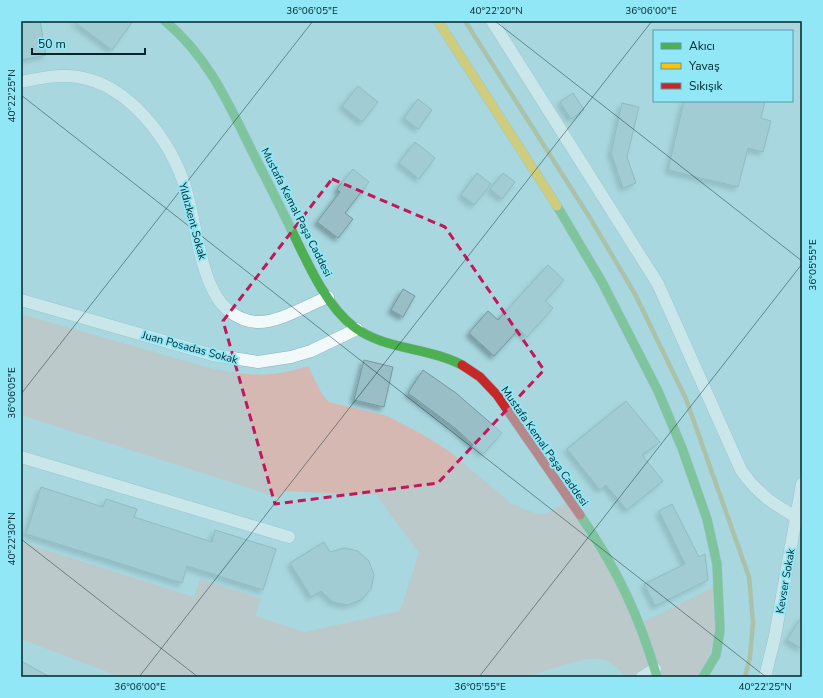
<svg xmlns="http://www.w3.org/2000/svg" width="823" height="698" viewBox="0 0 823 698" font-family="'Nunito Sans',sans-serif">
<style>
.green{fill:#d6b8b2}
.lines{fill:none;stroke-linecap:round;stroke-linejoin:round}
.stream{stroke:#afa86c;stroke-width:4.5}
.building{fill:#99bec5;stroke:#7399a0;filter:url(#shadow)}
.street-casing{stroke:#8cb2b9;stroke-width:13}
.fast-casing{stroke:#8cb2b9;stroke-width:10}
.slow-casing{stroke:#8cb2b9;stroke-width:10}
.jam-casing{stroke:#8cb2b9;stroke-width:10}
.street{stroke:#f2f9fa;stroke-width:12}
.fast{stroke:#4caf50;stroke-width:9}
.slow{stroke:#ffc107;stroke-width:9}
.jam{stroke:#c62828;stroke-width:9}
.marked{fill:none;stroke:#c2185b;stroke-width:3;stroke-dasharray:8 5;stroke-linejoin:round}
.ticks{fill:none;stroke:#01272d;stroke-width:1;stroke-opacity:0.45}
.labels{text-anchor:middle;stroke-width:4;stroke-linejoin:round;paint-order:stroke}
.street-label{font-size:11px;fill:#01272d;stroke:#92e7f6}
.neatline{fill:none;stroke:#01272d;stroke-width:1.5}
.ticks-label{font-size:10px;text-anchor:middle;fill:#01272d}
</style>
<defs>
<filter id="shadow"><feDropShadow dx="-3.5" dy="3.5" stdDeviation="2" flood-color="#0004"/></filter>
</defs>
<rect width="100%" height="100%" fill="#a8d7df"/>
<path class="green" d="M21,314L210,368C247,376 272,378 308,366L322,394L329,402L387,416L420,433L449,451L512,504L537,514L548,513L569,500L639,624L718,585L720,616L703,677H626C620,670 610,661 601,659C584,656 543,672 525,677H121L21,639V542L194,597L200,579L261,599L255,616L305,632L400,611L419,553L376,495L283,491L280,498L21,415Z"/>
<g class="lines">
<path class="stream" d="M465,21L590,218L635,294L686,399L749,577L753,622L750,657L745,677"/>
</g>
<path class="building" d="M21,21H40L46,55L21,60Z
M73,21H133L112,50Z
M358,86L378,102L362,122L342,106Z
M573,93L584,110L571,119L560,102Z
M418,99L432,110L418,129L404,118Z
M684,101H765L761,118L771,121L763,152L748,148L738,187L668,170Z
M622,103L639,107L627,157L636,183L623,188L611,153Z
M415,142L435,158L419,179L399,163Z
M353,169L369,182L345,213L353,219L338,238L317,222L340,192L337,189Z
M477,173L491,184L474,205L461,195Z
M503,173L515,182L502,199L490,189Z
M548,265L564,280L545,301L553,308L527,337L519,329L494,356L469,333L488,311L498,320Z
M403,289L415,296L403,317L391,310Z
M364,360L393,367L384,407L354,400Z
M423,370L456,393L502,433L483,454L455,428L408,393Z
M626,401L660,442L642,455L663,481L627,510L606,485L600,490L567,449Z
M41,487L103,507L106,499L137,509L134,517L212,542L215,530L276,549L263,590L187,566L182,583L26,534Z
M672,504L699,557L705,554L708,580L655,606L644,584L685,564L659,511Z
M324,542L330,552L344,548L358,551L369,561L374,575L371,589L361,600L347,605L333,602L321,591L311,597L290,563Z
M802,616V649L787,640Z
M21,661L50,677H21Z"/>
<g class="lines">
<g class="street-casing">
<path id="street" d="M492,21L658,284L741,470C758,495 776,506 802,520
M21,82C40,78 59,74 78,77C130,85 172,142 186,190C195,220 199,263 213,290C221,307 237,321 257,322C278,323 308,305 328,297
M21,300L213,355L258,362L291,357L311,351L357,329
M21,457L289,537
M642,677L655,669
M765,677L775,636L802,484"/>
</g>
<g class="fast-casing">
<path id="fast" d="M165,21C206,55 226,98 249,145C263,173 278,202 292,231C307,262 326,306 354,327C385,350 428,347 462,365
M557,206L602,282L658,391L682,448L707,519L717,564L720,630L716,655L703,677
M580,515C617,569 639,615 657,677"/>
</g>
<g class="slow-casing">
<path id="slow" d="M438,21L557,206"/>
</g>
<g class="jam-casing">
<path id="jam" d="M462,365L480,377L497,395L580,515"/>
</g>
<use href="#street" class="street"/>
<use href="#fast" class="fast"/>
<use href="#slow" class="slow"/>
<use href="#jam" class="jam"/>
</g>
<path d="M0 0H823V698H0ZM332,179L445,227L544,370L438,483L275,504L223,321Z" fill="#a8d7df" fill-opacity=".55" fill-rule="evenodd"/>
<path class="marked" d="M332,179L445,227L544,370L438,483L275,504L223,321Z"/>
<path class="ticks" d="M495,21L802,261M21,95L766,677M21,394L313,21M21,539L198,677M139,677L652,21M479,677L802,264"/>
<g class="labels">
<g class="street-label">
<text transform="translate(297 212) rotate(63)" y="4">Mustafa Kemal Paşa Caddesi</text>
<text transform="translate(193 221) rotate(75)" y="4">Yıldızkent Sokak</text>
<text transform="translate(190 347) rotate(15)" y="4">Juan Posadas Sokak</text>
<text transform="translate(545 446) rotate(55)" y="4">Mustafa Kemal Paşa Caddesi</text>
<text transform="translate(785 581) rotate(-80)" y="4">Kevser Sokak</text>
</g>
</g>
<rect width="823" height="698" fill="none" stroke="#92e7f6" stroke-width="44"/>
<rect x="653" y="30" width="140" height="72" fill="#92e7f6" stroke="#589aa6"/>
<rect x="661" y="43" width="20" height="6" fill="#4caf50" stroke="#589aa6"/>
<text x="689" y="50" font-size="12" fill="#01272d">Akıcı</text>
<rect x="661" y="63" width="20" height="6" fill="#ffc107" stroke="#589aa6"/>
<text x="689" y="70" font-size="12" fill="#01272d">Yavaş</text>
<rect x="661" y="83" width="20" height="6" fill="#c62828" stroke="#589aa6"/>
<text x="689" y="90" font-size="12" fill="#01272d">Sıkışık</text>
<path d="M32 48v6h113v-6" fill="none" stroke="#01272d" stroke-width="2"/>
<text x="38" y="48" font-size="12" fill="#01272d" stroke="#92e7f6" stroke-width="3" paint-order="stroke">50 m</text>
<rect x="22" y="22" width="779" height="654" class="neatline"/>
<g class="ticks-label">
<text x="312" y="14">36°06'05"E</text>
<text x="496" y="14">40°22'20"N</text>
<text x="651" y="14">36°06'00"E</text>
<text transform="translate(11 96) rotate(-90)" y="4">40°22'25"N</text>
<text transform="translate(812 265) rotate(-90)" y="4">36°05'55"E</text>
<text transform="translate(11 393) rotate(-90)" y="4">36°06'05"E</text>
<text transform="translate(11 539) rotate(-90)" y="4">40°22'30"N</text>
<text x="140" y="690">36°06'00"E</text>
<text x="480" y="690">36°05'55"E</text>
<text x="765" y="690">40°22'25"N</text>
</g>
</svg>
